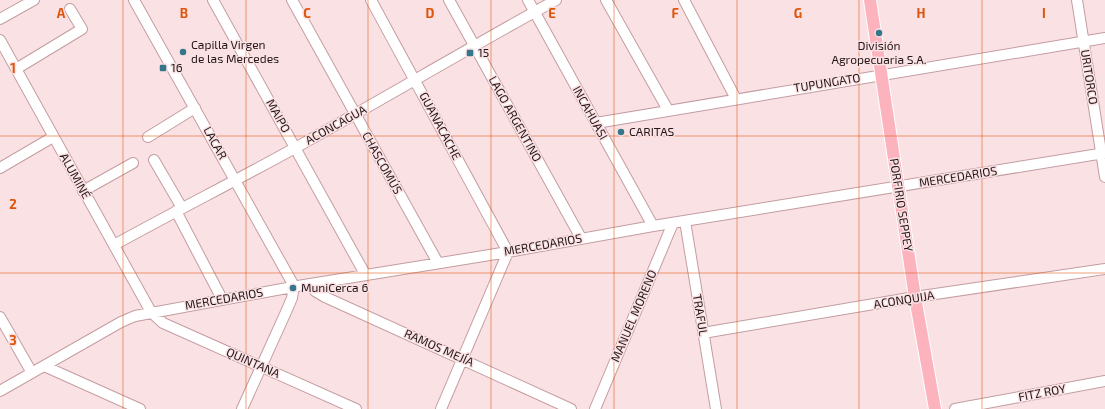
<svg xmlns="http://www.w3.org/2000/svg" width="1105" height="409" viewBox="0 0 1105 409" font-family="'Exo 2',sans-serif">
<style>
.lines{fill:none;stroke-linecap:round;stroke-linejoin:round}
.minor-casing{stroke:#c49da1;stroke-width:12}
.major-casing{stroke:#fff;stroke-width:14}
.minor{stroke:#fff;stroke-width:10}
.major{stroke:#fcb3be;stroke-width:12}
.grid{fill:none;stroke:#de560d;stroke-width:1;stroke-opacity:0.55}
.poi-dot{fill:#36768a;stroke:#fae1e3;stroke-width:1.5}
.labels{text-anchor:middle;stroke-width:3;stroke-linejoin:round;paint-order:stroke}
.poi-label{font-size:12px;fill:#251719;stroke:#fae1e3;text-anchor:start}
.street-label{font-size:12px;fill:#251719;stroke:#fae1e3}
.grid-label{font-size:13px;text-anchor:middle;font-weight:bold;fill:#de560d;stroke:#fae1e3;stroke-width:3;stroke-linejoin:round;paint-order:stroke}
</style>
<rect width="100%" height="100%" fill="#fae1e3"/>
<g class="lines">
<g class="minor-casing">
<path id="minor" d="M134,0L294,286L292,298L286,312L242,409
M213,0L365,274
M292,0L438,263
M371,0L508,252L441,409
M449,0L581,238
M528,0L653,226
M606,0L668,110
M684,0L736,99
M1077,0L1105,177
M0,19L34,0
M0,40L151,312L163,323L356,409
M16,69L82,29L70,9
M596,123L1105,38
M148,137L195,108
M154,160L182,208
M0,168L53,137
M83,191L133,163
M176,211L222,299
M685,221L716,409
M114,245C174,212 235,181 295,148C383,99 469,48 556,0
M311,284L315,291L325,297L571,409
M0,317L32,373
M703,333L915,297L1105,269
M44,366L140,409
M0,391L121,322L135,316L298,286L508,252L653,226L1105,153
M595,409L673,223
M955,409L1105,381"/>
</g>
<g class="major-casing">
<path id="major" d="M870,0L915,297L935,409"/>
</g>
<use href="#minor" class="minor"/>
<use href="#major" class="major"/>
</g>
<path class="grid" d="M123,0V409M246,0V409M368,0V409M491,0V409M614,0V409M737,0V409M859,0V409M982,0V409M0,136H1105M0,273H1105"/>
<g class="poi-dot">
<circle cx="879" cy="33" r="4"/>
<circle cx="183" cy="52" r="4"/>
<rect x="466" y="49" width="8" height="8" rx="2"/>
<rect x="159" y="64" width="8" height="8" rx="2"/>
<circle cx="621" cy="132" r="4"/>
<circle cx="293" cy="288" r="4"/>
</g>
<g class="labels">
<g class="poi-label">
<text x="191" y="49">Capilla Virgen<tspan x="191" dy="14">de las Mercedes</tspan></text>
<text x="879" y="50" text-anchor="middle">División<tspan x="879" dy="14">Agropecuaria S.A.</tspan></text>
<text x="478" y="57">15</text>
<text x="171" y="72">16</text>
<text x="629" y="136">CARITAS</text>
<text x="301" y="292">MuniCerca 6</text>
</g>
<g class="street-label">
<text transform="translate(1089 77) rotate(81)" y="4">URITORCO</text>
<text transform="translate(827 83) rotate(-9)" y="4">TUPUNGATO</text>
<text transform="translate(590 113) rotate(61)" y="4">INCAHUASI</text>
<text transform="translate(278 116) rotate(61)" y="4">MAIPO</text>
<text transform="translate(515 119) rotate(61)" y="4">LAGO ARGENTINO</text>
<text transform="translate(336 125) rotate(-29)" y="4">ACONCAGUA</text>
<text transform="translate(440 126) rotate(62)" y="4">GUANACACHE</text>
<text transform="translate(215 143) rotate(61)" y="4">LACAR</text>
<text transform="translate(382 163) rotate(61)" y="4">CHASCOMÚS</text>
<text transform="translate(75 176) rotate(61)" y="4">ALUMINÉ</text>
<text transform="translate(958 177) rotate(-9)" y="4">MERCEDARIOS</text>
<text transform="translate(901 205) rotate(81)" y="4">PORFIRIO SEPPEY</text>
<text transform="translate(543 245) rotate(-10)" y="4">MERCEDARIOS</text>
<text transform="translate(224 299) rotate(-10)" y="4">MERCEDARIOS</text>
<text transform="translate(904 300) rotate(-9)" y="4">ACONQUIJA</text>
<text transform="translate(700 315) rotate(81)" y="4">TRAFUL</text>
<text transform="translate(634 316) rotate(-67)" y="4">MANUEL MORENO</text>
<text transform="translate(439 348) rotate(24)" y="4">RAMOS MEJÍA</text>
<text transform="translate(253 363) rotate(24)" y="4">QUINTANA</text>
<text transform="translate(1042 393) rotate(-11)" y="4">FITZ ROY</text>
</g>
</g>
<g class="grid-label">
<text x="61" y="18">A</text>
<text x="184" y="18">B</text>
<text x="307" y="18">C</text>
<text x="430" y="18">D</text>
<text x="552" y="18">E</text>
<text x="675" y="18">F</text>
<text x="798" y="18">G</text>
<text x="921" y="18">H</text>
<text x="1044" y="18">I</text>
<text x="13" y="73">1</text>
<text x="13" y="209">2</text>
<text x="13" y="345">3</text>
</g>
</svg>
